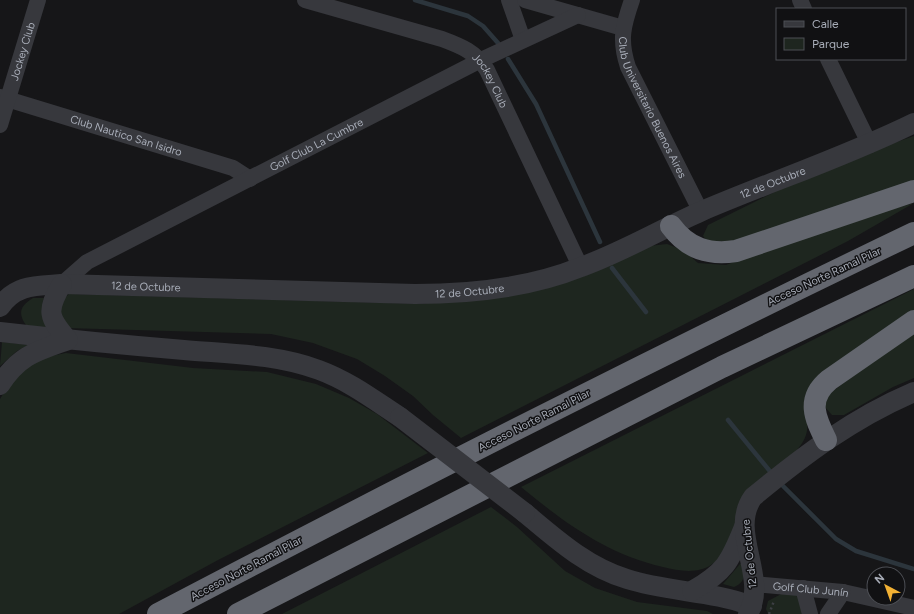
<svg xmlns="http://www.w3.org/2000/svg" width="914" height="614" viewBox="0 0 914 614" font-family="Figtree,sans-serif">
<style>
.green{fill:#1e261f}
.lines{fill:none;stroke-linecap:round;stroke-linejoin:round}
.stream{stroke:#2c353c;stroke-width:4.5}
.path{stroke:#3d3f44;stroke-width:2.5;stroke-dasharray:2 3;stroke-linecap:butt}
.minor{stroke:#37383d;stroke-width:16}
.tertiary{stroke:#37383d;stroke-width:20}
.motorway{stroke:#63666e;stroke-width:22}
.tertiary-bridge{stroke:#37383d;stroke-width:20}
.labels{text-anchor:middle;stroke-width:3;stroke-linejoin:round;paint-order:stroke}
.street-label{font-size:11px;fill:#a8adb8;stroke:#111113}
</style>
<rect width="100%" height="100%" fill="#161618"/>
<path class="green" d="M914,136V184L748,242L707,241L703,236L708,225L827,166Z
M914,203L848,241L461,438L433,415L413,396L385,376L357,359L313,343L271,334L66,328L60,321L61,301L69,294L423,304L649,246L667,244L683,250L698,263L726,265L814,231Z
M914,289V311L805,405C808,427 811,435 794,453C775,478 752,504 735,531C727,544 725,555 711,565C697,574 679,571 663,567C607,554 566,524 521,487Z
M33,298H44C40,310 42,317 49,329L26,325C17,313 21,305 33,298Z
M914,331V378L893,387L844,415H832L824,406L829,394Z
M2,342L29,345L17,351L0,366Z
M66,353L193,368L267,372L316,384L349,398L377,414L428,453L218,560L119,614H0V399C19,368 30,359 66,353Z
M491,507L517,527L565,571L595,588L637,602L707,611L713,614H282Z
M740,564H743C744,575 746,582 734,587L723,584Z
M785,592C801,595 800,599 805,614H768L766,609L768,601Z"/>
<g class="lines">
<path class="stream" d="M415,0L468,16L483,26L498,43
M508,59L536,104L600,242
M612,268L646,312
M728,420L773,475
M779,482L836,539L856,551L914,569"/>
<path class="path" d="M769,614L774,601"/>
<g class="minor">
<path id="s1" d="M305,0L442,39C461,46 476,52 487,70L581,268"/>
<path d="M509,0L523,40"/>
<path d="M525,0L623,28"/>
<path id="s2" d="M632,0C623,26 619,40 628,67L701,212"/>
<path d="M800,0L804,9"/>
<path d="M828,59L870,145"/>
<path id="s3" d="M0,97L233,168L250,179"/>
<path id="s4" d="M0,125L38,0"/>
<path id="s5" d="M62,284L87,262L481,60L578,15"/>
<path id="s6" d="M754,584L843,592L914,608"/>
<path d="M803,588L810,614"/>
<path d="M828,614L843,592"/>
</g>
<g class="tertiary">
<path id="s7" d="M0,307C16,284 36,286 62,284L415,294C471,294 529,288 581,267C623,252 661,229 702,211C772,181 845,157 914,123"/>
<path d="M0,332C61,339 123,345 184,350C230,354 276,354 319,370C349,381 374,400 400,417"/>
<path d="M0,385C19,355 37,351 68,340C48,317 46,311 62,284"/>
<path d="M525,513C556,539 587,567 627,579C668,592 712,591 752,606"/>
<path d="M692,591C725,572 730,562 744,527"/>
<path d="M748,614C769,577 728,532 753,497C804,455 853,418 914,392"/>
</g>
<path class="motorway" d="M671,226C688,249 709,255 736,251L914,191
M826,440C815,418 806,399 829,380L914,321
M158,614C408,483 659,355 914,233
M238,614L722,367L914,276"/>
<path class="tertiary-bridge" d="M400,417L525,513"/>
</g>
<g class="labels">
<g class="street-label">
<text dy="4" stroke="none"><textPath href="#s4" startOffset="77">Jockey Club</textPath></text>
<text dy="4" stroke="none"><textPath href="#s1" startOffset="209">Jockey Club</textPath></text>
<text dy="4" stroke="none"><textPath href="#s2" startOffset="115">Club Universitario Buenos Aires</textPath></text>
<text dy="4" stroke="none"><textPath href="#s3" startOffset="132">Club Nautico San Isidro</textPath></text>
<text dy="4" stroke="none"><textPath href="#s5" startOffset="291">Golf Club La Cumbre</textPath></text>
<text dy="4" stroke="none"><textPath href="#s7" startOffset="801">12 de Octubre</textPath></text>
<text transform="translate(824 276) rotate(-25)" y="4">Acceso Norte Ramal Pilar</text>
<text dy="4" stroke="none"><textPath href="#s7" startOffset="153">12 de Octubre</textPath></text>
<text dy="4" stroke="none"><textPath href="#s7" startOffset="477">12 de Octubre</textPath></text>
<text transform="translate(534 420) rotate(-27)" y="4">Acceso Norte Ramal Pilar</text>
<text transform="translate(749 554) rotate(-96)" y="4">12 de Octubre</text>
<text transform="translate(246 568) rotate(-28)" y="4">Acceso Norte Ramal Pilar</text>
<text dy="4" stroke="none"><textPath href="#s6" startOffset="57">Golf Club Junín</textPath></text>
</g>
</g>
<rect x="776" y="8" width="130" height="52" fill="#111113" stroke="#4d4f55"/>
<rect x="784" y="21" width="20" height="6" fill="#37383d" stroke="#4d4f55"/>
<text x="812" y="28" font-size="12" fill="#a8adb8">Calle</text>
<rect x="784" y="38" width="20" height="12" fill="#1e261f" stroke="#4d4f55"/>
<text x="812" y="48" font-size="12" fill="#a8adb8">Parque</text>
<g transform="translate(886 586) rotate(319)"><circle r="19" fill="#111113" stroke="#4d4f55"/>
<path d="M0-3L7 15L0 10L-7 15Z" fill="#f2b134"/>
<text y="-6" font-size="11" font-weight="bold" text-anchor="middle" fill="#a8adb8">N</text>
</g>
</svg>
